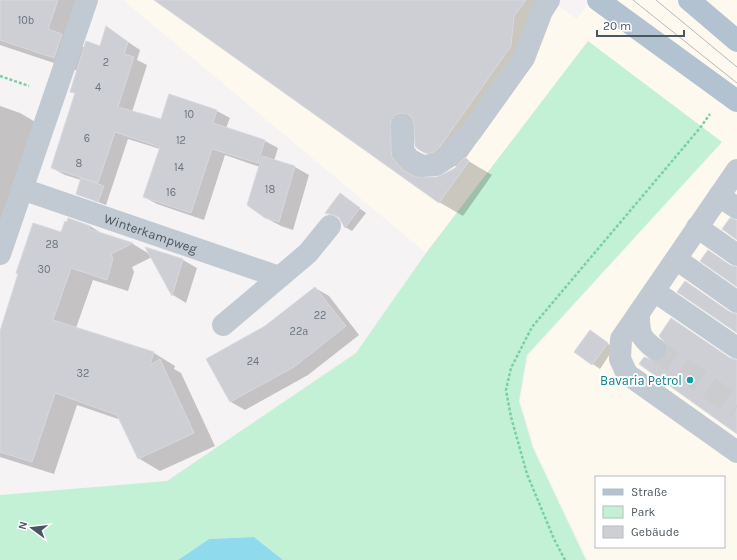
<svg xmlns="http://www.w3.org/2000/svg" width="737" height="560" viewBox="0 0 737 560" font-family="Karla,sans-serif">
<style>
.commercial{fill:#fdf9ef;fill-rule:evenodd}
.green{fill:#c3f1d5}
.water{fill:#90daee}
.shadow{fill:#0003;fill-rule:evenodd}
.building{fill:#cdcfd5;stroke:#d7d9de}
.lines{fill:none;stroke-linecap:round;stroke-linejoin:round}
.minor-tunnel{stroke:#caccce;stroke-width:22;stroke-dasharray:22 11;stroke-linecap:butt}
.path{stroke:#7ad0a6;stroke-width:2.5;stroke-dasharray:3 2;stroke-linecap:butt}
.minor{stroke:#c1cad2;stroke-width:22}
.major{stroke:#b3c2d1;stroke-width:22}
.tram{stroke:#b5b8bd;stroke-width:1}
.culture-dot{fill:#0f9aa8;stroke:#fff;stroke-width:1.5}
.labels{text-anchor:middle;stroke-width:4;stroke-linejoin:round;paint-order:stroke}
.number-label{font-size:11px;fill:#6b747e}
.street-label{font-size:13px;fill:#4a5661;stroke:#fff}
.culture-label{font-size:13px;fill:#0d838f;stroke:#fff;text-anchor:end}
</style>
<rect width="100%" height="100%" fill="#f5f3f3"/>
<path class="commercial" d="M123,0H550L577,19L590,0H737V560H588L534,447L520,399L529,355L722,142L588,41L426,253ZM596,477H724V547H596Z"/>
<path class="green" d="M588,41L722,142L527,355L519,401L533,448L586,560H283L254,537L209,539L178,560H0V495L167,481L356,353L426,253Z"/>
<path class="water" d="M254,537L283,560H178L209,539Z"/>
<path class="shadow" d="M0,0H87L73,41L85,48L100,47L107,28L140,50L137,60L147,65L132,112L162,120L217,111L230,118L226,128L265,141L278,148L274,161L295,167L309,175L293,230L281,226L266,218L260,167L225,155L204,220L157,204L144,197L160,149L128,139L106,205L77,194L81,180L65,175L52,168L76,94L72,91L78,71L0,45Z
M155,0H541L535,60L465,159L492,175L463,216L439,202ZM414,134H416L418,149L449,166H458L437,178H421L414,165Z
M0,106L20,113L44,127L0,242Z
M340,194L366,213L352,231L345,227L340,218L327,212Z
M90,226L106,236L133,244L151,255L148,249L183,260L197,268L186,303L173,295L152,257L132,267L134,272L128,291L93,280L76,328L154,353L175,366L174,369L181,373L215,446L160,471L138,458L121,420L77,405L54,474L0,457V334L62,234Z
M315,288L329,296L359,335L308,375L245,410L231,402L207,359L265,326Z
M597,336L614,348L600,369L575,352Z"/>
<path class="building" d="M0,0H58L48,29L62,34L54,58L0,40Z
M154,0H526L514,16L511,46L439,148L432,153H425L418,149L415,146L414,124L412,118L408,114L402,113L396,114L391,120V150L392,157L403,170L416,177H437L454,169L465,157L469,161L439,203Z
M106,26L128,42L124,54L134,57L118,107L161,119L169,94L217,110L213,123L265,140L258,163L212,149L191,213L143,197L160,147L115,132L98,183L51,168L75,93L70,92L86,41L100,46Z
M262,156L295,166L279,222L265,218L247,205Z
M81,178L104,186L98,202L76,194Z
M340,193L360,208L345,228L338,216L325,213Z
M68,218L90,226L89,229L133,243L111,254L113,259L107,280L71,268L53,320L154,352L150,365L160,359L194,433L138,459L117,415L55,393L32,462L0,452V331L18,274L16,273L33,223L61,232L65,221L67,222Z
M730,218L737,220V240L722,229Z
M145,247L183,259L172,296Z
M708,250L730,265L737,267V287L700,261Z
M685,281L730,312L737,314V333L677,292Z
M315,287L346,326L294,367L230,402L206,359L265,326Z
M671,318L730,358L737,360V434L639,364L644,357L654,361L660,360L665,356L667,350V345L659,336Z
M590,330L608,343L592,365L574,352Z"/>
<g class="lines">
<path class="minor-tunnel" d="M655,349L737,407"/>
<path class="path" d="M0,76L29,86
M565,560L554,539L527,474L511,417L506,390L511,368L532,327L700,128L710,114"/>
<g class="minor">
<path d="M402,125L403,150L409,159L422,166L436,165L447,158L471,132L524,58L542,11L549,0"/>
<path d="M737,170L621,339L620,359L627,374L737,452"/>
<path id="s1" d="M22,189L279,277"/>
<path d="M719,196L737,208"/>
<path d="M697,227L737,255"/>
<path d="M0,254L87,0"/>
<path d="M676,259L737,302"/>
<path d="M654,291L737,348"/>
<path d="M639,313C639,332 639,337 655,349"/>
<path d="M223,325L308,253L330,226"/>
</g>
<path class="major" d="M598,0L737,101
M689,0L737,41"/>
<path class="tram" d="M633,0L737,83
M656,0L737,67"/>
</g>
<circle class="culture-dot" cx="690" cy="380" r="4"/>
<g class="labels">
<g class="number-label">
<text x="26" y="24">10b</text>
<text x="106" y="66">2</text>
<text x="98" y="91">4</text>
<text x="189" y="118">10</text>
<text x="87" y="142">6</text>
<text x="181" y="144">12</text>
<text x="79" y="167">8</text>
<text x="179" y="171">14</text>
<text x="270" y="193">18</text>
<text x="171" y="196">16</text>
<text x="52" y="248">28</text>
<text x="44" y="273">30</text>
<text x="320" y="319">22</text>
<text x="299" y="335">22a</text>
<text x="253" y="365">24</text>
<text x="83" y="377">32</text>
</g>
<g class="street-label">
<text dy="5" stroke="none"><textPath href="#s1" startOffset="136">Winterkampweg</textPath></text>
</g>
<g class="culture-label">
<text x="682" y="385">Bavaria Petrol</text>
</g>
</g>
<rect x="595" y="476" width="130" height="72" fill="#ffffff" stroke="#b7bbc0"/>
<rect x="603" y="489" width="20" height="6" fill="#b3c2d1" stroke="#b7bbc0"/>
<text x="631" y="496" font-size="12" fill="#4a5661">Straße</text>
<rect x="603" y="506" width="20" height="12" fill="#c3f1d5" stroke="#b7bbc0"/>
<text x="631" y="516" font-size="12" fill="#4a5661">Park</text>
<rect x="603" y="526" width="20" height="12" fill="#cdcfd5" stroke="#b7bbc0"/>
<text x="631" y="536" font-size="12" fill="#4a5661">Gebäude</text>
<g transform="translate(32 528) rotate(285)" stroke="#ffffff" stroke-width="3" paint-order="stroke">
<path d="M0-3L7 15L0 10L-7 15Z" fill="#4a5661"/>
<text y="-6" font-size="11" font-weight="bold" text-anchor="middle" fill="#4a5661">N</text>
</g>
<path d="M597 30v6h87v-6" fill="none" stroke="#4a5661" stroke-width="2"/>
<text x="603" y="30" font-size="12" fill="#4a5661" stroke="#ffffff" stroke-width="3" paint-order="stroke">20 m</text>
</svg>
